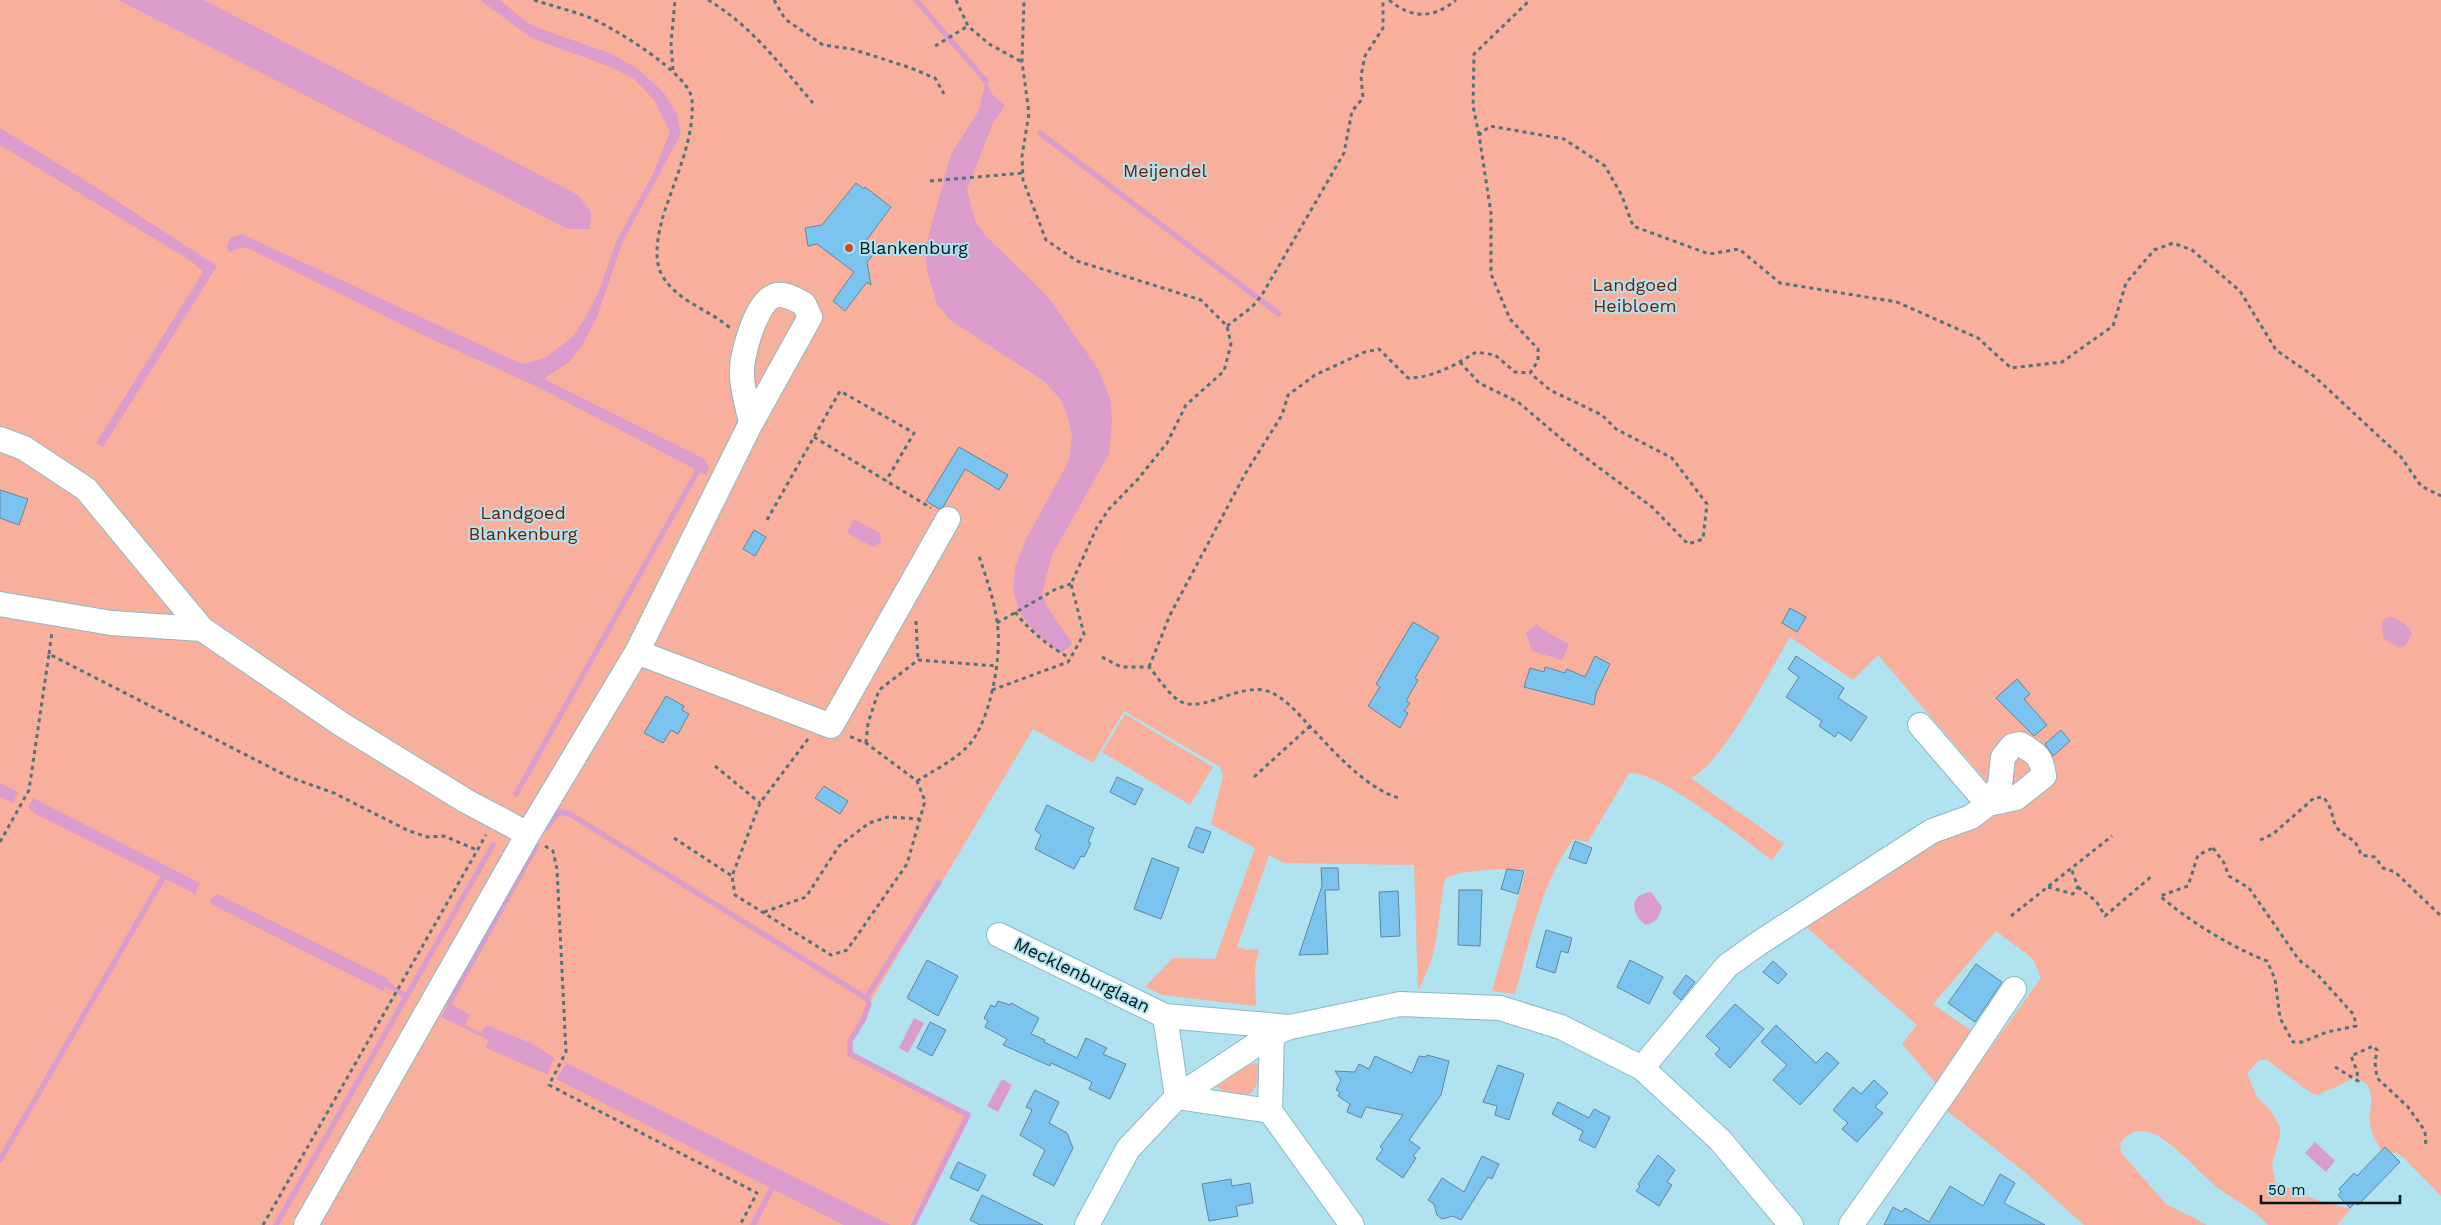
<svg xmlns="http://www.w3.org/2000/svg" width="2441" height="1225" viewBox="0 0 2441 1225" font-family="'Work Sans',sans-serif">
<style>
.green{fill:#f8b09c}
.water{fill:#da9cca}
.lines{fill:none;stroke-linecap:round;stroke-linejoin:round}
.stream{stroke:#da9cca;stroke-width:5.5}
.building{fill:#7bc4ef;stroke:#61859b}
.minor-casing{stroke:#8ab9c6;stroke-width:26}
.path{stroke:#53727b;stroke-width:3;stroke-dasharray:4 4;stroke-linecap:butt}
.minor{stroke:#fff;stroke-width:24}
.poi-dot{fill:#d04820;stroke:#b1e2ef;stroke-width:2}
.labels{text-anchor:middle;stroke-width:4;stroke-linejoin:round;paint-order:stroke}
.park-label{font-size:18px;fill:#711a00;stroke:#b1e2ef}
.poi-label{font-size:18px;fill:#04151a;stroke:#b1e2ef;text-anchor:start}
.street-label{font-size:18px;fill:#04151a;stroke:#b1e2ef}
</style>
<rect width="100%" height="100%" fill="#b1e2ef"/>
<path class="green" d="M0,0H2441V1196L2403,1157L2396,1153H2382C2378,1144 2371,1134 2370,1123C2368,1106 2376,1104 2367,1084L2355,1078L2318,1095L2311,1093L2267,1060H2259L2247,1074L2257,1097L2270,1110L2280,1127V1136L2272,1164L2275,1182L2316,1200L2351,1209L2337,1225H2268C2253,1207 2230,1199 2212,1183C2195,1169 2150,1111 2125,1138C2119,1143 2119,1148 2123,1155L2166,1204L2207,1225H2084L2026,1173L1946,1110L2041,978L2033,959L1996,931L1933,1004L1976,1034L1938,1086L1902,1044L1917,1025L1804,925L1925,840L1989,820L2003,801L1878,655L1853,680L1790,637C1772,667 1721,766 1691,778L1784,844L1772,860C1744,840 1659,770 1629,773L1588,842L1574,839C1541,882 1530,942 1515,994L1492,991L1526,870C1510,868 1457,869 1445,879C1436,922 1441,950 1418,990L1414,865L1284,863L1269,855L1237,947L1248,950L1259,949L1255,968L1256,1006L1162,995L1145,987L1173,958L1215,959L1255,848L1211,824L1223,776L1220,767L1124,711L1093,763L1033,729L869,1004L863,1020L850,1041V1054L968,1115L909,1225H0Z
M1125,714L1213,767L1190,805L1102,752Z
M1256,1063L1260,1065L1262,1074L1252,1093C1239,1097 1227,1094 1217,1087L1216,1082L1243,1067Z"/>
<path class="water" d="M118,0H204L578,195L591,212L590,229H568Z
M480,0H500L525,21L538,28L612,54L638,69L664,93L677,114L681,134L622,243L597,317L582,346L569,362L544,379L705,459L709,468L706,475L538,387L427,337L245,247L229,252L227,246L230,238L242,234L522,364L545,358L572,337L584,320L599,291L616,242L653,174L670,132L654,100L634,79L611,67L531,38Z
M986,81L992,94L1005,106L993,123L967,190L975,220L985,235L1049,298L1098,369L1110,398L1112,420L1109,454L1052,555L1042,593L1046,605L1072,643L1068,648L1060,653L1035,632L1021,614L1013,591L1015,567L1026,539L1069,461L1072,437L1068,417L1061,400L1044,381L950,320L937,304L927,271L925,249L951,154L978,112Z
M0,128L86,181L217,266L103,447L96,443L203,272L191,261L0,145Z
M854,519L880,533L881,543L873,547L847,533Z
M2392,617C2401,621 2408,624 2412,634L2406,645L2399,648L2384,639L2381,623L2386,618Z
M1537,624L1542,629L1569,644L1562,660L1532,651L1526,633Z
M0,783L18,792L13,803L0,797Z
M33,798L200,883L195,894L35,814L28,807Z
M1651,892L1662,907C1659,917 1657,922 1646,925C1630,914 1629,894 1651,892Z
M217,894L389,979L383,991L219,908L210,903V900Z
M449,1003L470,1015L465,1025L482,1033L486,1025L531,1043L555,1058L547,1074L486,1048L488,1040L441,1017Z
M914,1018L924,1023L908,1053L899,1048Z
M567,1063L891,1225H844L556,1079Z
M1002,1079L1012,1085L998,1112L987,1106Z
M2315,1142L2335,1161L2326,1172L2305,1153Z"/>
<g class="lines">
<path class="stream" d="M916,0L986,81
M1040,133L1279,314
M516,794L701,465
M546,828L559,812L570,814L866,998L869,1004L863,1020L850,1041V1054L968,1115L913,1225
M385,983L406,996
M866,998L939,882
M449,1003L537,845
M0,1160L163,878
M276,1225L493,845
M753,1225L772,1188"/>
</g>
<path class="building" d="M856,183L864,189L865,187L891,207L866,241L878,249L867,262L871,285L867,282L845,311L833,301L854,272L817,244L808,246L805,228L822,225Z
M959,447L1008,475L999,490L965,469L943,507L939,509L926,501Z
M0,490L28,499L19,525L0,518Z
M754,530L766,537L755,556L743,549Z
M1790,608L1806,617L1797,632L1782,623Z
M1413,622L1439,637L1415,678L1418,680L1406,701L1410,703L1404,711L1408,713L1400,728L1368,706L1380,687L1376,684Z
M1595,656L1610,664L1596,693L1594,705L1524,687L1530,668L1544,672L1545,667L1565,673L1567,669L1585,677Z
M1796,656L1844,688L1838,698L1867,717L1851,741L1838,732L1835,737L1819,726L1822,721L1786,697L1799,677L1788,669Z
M2017,679L2030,694L2024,699L2047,725L2034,736L1996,698Z
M666,696L684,706L682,710L689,714L678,734L671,730L663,743L644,733Z
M2061,730L2070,741L2053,756L2045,744Z
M1117,777L1143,789L1135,805L1110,792Z
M824,786L848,801L840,814L815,798Z
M1047,805L1094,828L1088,842L1091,843L1084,857L1081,856L1074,869L1035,849L1041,835L1035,830Z
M1196,827L1211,832L1203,853L1188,847Z
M1575,841L1592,848L1586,864L1569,858Z
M1152,858L1179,868L1161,919L1134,909Z
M1321,868H1338L1339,890H1325L1328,954L1299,955L1322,886Z
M1507,869L1524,871L1518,894L1501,889Z
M1459,890H1482L1480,946L1458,945Z
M1398,891L1400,936L1381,937L1379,892Z
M1546,930L1572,938L1568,953L1561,951L1555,973L1536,967Z
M927,960L958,976L938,1016L907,998Z
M1630,960L1663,977L1649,1004L1617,987Z
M1773,961L1787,974L1778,984L1763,972Z
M1976,964L2002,982L1975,1022L1948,1003Z
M1686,975L1695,982L1681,1000L1673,993Z
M998,1001L1010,1005L1011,1003L1039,1018L1031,1034L1045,1040L1044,1042L1077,1058L1086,1038L1107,1048L1103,1054L1126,1064L1110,1099L1089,1089L1092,1082L1051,1063L1050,1066L1003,1045L1007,1039L985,1027L988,1021L984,1018L991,1005L995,1007Z
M1735,1004L1764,1029L1730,1068L1715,1054L1720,1049L1706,1036Z
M930,1022L946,1030L932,1056L917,1048Z
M1776,1025L1816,1063L1827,1052L1839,1063L1800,1105L1773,1080L1787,1065L1761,1042Z
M1427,1055L1449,1061L1441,1095L1409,1140L1420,1148L1413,1156L1416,1158L1403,1178L1376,1159L1383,1149L1380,1147L1403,1115L1366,1107L1361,1118L1347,1112L1350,1104L1338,1096L1340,1092L1336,1090L1341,1080L1335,1071L1355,1072L1359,1064L1369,1069L1375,1056L1412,1073L1419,1056L1426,1057Z
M1498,1065L1524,1074L1509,1120L1495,1115L1497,1106L1483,1102Z
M1874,1080L1888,1093L1875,1107L1883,1113L1857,1142L1842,1129L1848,1123L1833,1110L1853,1087L1861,1094Z
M1035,1090L1059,1102L1049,1123L1067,1133L1073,1148L1054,1186L1033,1175L1045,1150L1020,1135L1032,1110L1026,1107Z
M1558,1102L1589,1118L1594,1109L1610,1117L1595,1148L1579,1140L1583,1131L1552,1114Z
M2385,1147L2400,1162L2358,1205L2355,1203L2350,1208L2338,1195L2341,1192L2339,1189L2354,1173L2357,1176Z
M1658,1155L1675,1170L1667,1182L1672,1185L1659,1206L1636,1191L1640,1186L1638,1184Z
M1482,1156L1499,1164L1492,1179L1488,1177L1461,1220L1453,1216L1442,1219L1437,1215L1434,1204L1428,1200L1442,1178L1464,1192Z
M958,1162L986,1175L978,1191L950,1178Z
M2000,1174L2015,1183L2004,1203L2045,1225H1884L1893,1207L1902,1212L1905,1208L1929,1222L1950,1186L1983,1206Z
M1231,1179L1232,1186L1250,1183L1253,1203L1236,1206L1238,1216L1209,1221L1202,1184Z
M982,1195L1043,1225H980L970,1220Z"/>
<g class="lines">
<g class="minor-casing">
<path id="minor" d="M0,439L24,448L86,489L202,629L341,724L466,801L528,834
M0,604L111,623L202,629
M637,652L831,726L948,519
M2020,744C2036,753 2042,757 2044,776L2016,798L1988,804L2000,785L2003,757L2012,746Z
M999,935L1165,1016L1290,1027
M1165,1016L1177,1097
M1272,1034L1270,1111L1352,1225
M1642,1068L1727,966L1759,943L1932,831L1971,817L1988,804L1920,725
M1177,1097L1270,1111
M306,1225L528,834L637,652L751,423L810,317L804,304C795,299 782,291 772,297C755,305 740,359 742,377C743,392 748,408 751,423
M1087,1225L1128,1149L1177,1097L1272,1034L1290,1027L1400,1004L1500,1008L1561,1027L1642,1068L1720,1140L1791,1225
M1851,1225L1947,1089L2014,989"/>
</g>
<path class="path" d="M534,0C552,6 570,10 588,17C611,26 691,74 692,100C695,140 673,182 662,220C658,236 653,260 662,275C677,302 709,309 730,328
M708,0C751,25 781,66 813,103
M774,0L785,19L823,45L852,49L908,67L935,78L944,94
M956,0L968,26L989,44L1022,62
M1389,0C1412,19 1433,19 1456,0
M935,46L968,26
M673,70L671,44L675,0
M1479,135L1473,106L1474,54L1530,0
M930,181L1023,173
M1227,326L1252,307L1262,295L1344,153L1352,111L1363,98L1361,76L1365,56L1383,28V0
M1460,362L1479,383L1518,402L1570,446L1652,507L1688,544L1703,539L1707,504L1672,458L1616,429L1602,415L1550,390L1530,373
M814,437L931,508
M767,520L840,391L914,433L886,481
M1015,612C1030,631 1049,647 1070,658
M916,621L918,660
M997,623L1056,589L1071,584
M49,654L52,632
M1102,657L1121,667H1149C1159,678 1170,698 1184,703C1206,711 1243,681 1270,692C1283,697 1296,711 1305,721C1330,747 1364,788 1399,798
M1149,667L1170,615L1245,474L1282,415L1288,395L1315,375L1365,352L1379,349L1408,378C1432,378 1456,365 1476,352L1495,355L1515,372L1530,373L1538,361V349L1510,319L1491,274V213L1479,135L1490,126L1564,139L1605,166L1622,196L1633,226L1709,254L1739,249L1780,283L1897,302L1978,338L2011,368L2062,362L2113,326L2126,283L2154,250L2173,243L2192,250L2240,291L2276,350L2315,377L2401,457L2421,486L2441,496
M992,690L1068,662L1084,634L1071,584L1097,527L1109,509L1138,479L1167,443L1186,405L1224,371L1231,344L1227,326L1201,300L1077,261L1046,240L1023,180L1022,156L1029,113L1022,62L1024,0
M808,739L760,803L732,876L735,895L831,955L847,950L907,864L925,801L917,781L866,743L849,736
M866,743L868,723L879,690L918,660L996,666
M715,766L760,803
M1254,777L1310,726
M917,781C933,771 951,762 965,749C989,728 1001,661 998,630C996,605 987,580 979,556
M674,838L732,876
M2260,840L2273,834L2314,798L2323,797C2335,810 2330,819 2338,829C2348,841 2355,835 2361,855L2375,857L2383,868L2395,872L2441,916
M0,842L29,790L49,654L289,777L334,793L407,830L427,837L444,836L477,850
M545,846L553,851L557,869L566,1052L549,1085L757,1193L740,1225
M2213,848L2224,863L2229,876L2249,888L2299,960L2317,974L2354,1015L2356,1026L2327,1032L2302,1042H2293L2280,1018L2275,979L2267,961C2233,948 2187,920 2160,896L2188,886L2198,855Z
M2048,887L2073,894L2078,887L2071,868
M2078,887L2096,901L2105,916L2153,875
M764,912L806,897L839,846L869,823L888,817L920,819
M2011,916L2112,836
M2335,1067L2358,1081L2357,1071L2351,1056L2373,1046L2377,1050L2375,1062L2377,1078L2408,1107L2425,1131L2426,1147
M263,1225L486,835"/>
<use href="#minor" class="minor"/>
</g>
<circle class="poi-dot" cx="849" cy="248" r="5"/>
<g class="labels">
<g class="park-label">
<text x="1165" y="177">Meijendel</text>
<text x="1635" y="291">Landgoed<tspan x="1635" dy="21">Heibloem</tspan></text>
<text x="523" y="519">Landgoed<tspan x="523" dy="21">Blankenburg</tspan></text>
</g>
<g class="poi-label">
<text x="859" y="254">Blankenburg</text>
</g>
<g class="street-label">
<text transform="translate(1082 975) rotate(26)" y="6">Mecklenburglaan</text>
</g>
</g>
<path d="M2261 1195v8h139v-8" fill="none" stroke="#04151a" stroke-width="2.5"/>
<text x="2268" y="1195" font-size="15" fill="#04151a" stroke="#b1e2ef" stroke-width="4" paint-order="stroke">50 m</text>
</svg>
